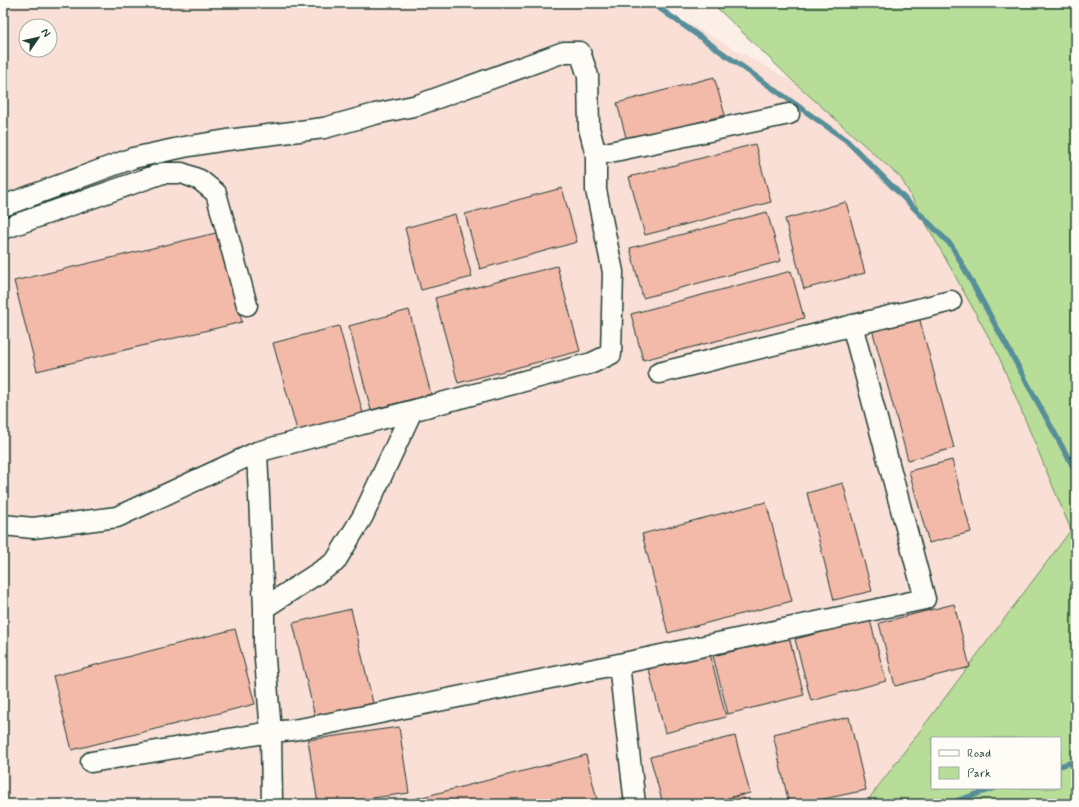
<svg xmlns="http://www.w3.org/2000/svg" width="1079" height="807" viewBox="0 0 1079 807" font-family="Mynerve,sans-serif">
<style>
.built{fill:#f9dfd5;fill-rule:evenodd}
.green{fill:#b8dd98;stroke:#6c8d66;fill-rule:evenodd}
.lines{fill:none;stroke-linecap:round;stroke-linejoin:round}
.stream{stroke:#578e99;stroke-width:5.5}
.building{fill:#f3baaa;stroke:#1f3d34}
.street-casing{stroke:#1f3d34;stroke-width:23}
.street{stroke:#fdfcf7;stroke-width:20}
</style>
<rect width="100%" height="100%" fill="#fbefe8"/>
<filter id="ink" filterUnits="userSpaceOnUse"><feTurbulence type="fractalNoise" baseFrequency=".025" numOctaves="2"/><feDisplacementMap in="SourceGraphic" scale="8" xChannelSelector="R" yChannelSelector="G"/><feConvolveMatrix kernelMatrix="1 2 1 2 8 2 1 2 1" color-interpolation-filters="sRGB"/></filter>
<g filter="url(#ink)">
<path class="built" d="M3,3H651L794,82L901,178L997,352L1071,530L865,804H3ZM26,26H50V50H26Z"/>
<path class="green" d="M712,3H1076V804H865L1071,530L997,352L901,178L794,82ZM932,738H1060V788H932Z"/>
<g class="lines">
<path class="stream" d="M652,3L846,140L952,246L1076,472
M1060,766L1076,761
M947,804L995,788"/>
</g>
<path class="building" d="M714,77L725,115L627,141L617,103Z
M755,144L771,202L645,235L629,177Z
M562,188L577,242L480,269L465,214Z
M846,202L865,273L804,289L785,219Z
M767,212L781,261L643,298L630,248Z
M455,214L472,277L421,290L405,228Z
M220,232L242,322L37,371L14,281Z
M557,266L580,351L458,383L435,298Z
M791,271L804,318L643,360L631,314Z
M409,310L431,394L371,410L349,326Z
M919,317L954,448L908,460L872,329Z
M339,326L364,417L298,434L273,343Z
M952,460L971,532L929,543L909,471Z
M843,483L872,591L834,600L807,493Z
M766,502L792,601L668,633L642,534Z
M954,604L970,667L895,686L879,623Z
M351,609L373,703L315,717L293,623Z
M870,620L886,681L811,701L795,639Z
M235,629L255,704L72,750L53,676Z
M789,637L804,695L728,714L713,656Z
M709,650L726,717L665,733L648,666Z
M849,717L866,790L800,804H789L773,734Z
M399,727L409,793L329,804H318L308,740Z
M735,736L750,793L705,804H663L650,757Z
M586,755L598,804H395Z
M743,794L745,804H705Z"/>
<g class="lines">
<g class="street-casing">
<path id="street" d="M596,155L789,114
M3,206L133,158L184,147L227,140L324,128L375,114L418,105L564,52H580L588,76L589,128L596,155V190L613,272L611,354L592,363L257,452L117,517L33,528L3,525
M3,229L163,173H182L200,180L216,193L247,305
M659,373L951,301
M257,452L264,608
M619,664L925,599L852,325
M91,762L271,732L293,730L321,725L619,664L635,804
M272,804L271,732L264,647V608L335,562L363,516L412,411"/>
</g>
<use href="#street" class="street"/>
</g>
</g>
<rect width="1079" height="807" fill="none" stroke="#fdfcf7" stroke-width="16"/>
<rect x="8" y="8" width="1063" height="791" fill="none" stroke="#1f3d34" stroke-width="1.5" filter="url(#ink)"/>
<rect x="931" y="737" width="130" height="52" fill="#fdfcf7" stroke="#a4b0a9"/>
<rect x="939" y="750" width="20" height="6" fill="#fdfcf7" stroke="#a4b0a9"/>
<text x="967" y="757" font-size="12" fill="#1f3d34">Road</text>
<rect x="939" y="767" width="20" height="12" fill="#b8dd98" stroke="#a4b0a9"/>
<text x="967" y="777" font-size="12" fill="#1f3d34">Park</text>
<g transform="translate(38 38) rotate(56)"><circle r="19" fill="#fdfcf7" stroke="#a4b0a9"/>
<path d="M0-3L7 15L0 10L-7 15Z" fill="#1f3d34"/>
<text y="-6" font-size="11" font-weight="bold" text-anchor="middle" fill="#1f3d34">N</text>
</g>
</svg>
